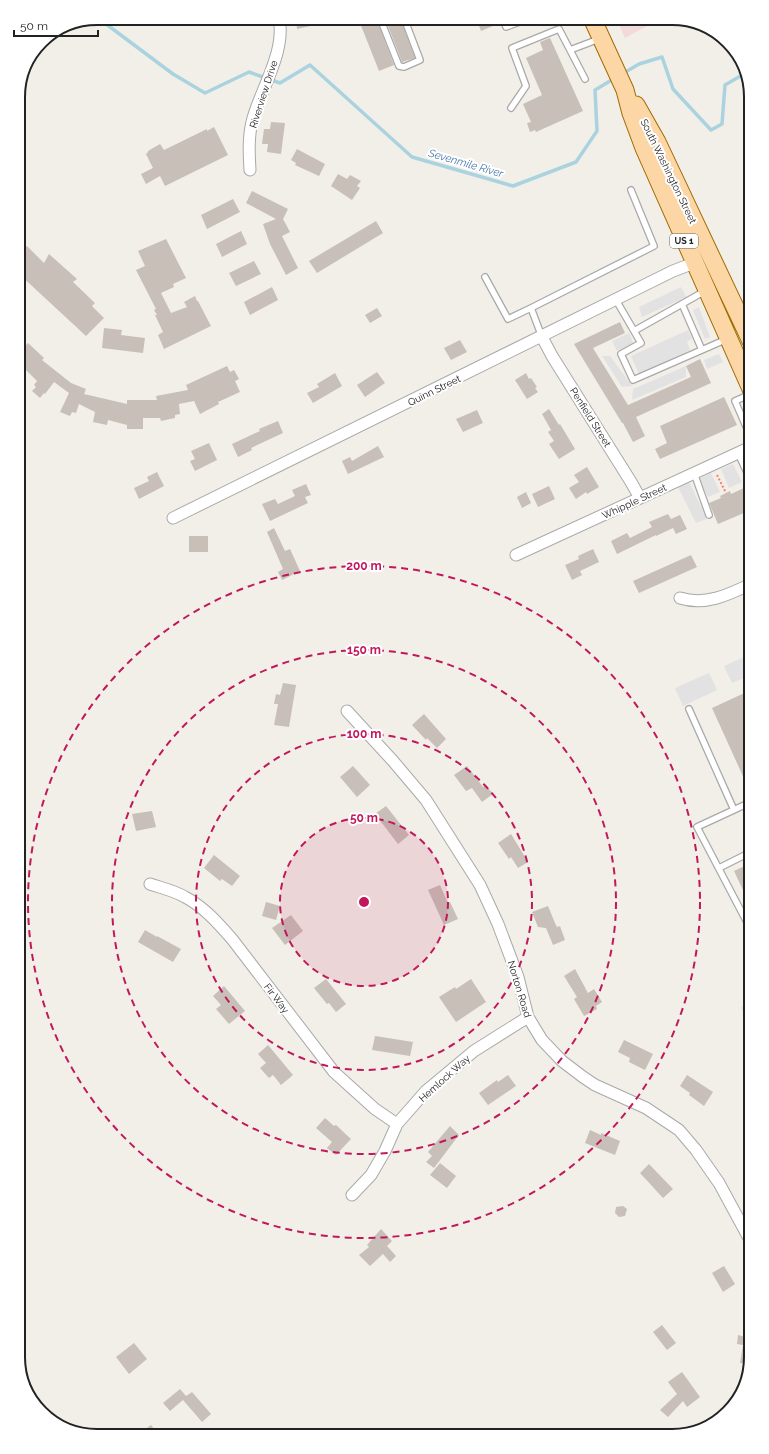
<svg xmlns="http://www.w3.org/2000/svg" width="769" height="1454" viewBox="0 0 769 1454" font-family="Raleway,sans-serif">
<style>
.commercial{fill:#f2dad9}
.parking{fill:#e2e2e2}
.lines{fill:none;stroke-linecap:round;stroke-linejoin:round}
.stream{stroke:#aad3df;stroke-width:3.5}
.building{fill:#c7bfb8}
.lane-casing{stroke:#a9a9a9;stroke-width:8}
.street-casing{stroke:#a9a9a9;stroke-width:13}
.primary-casing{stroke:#a06b00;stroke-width:19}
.path{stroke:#fa8072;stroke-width:2;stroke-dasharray:2 2;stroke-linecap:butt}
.lane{stroke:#fff;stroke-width:5.5}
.street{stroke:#fff;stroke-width:11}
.primary{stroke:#fcd6a4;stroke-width:17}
.ring{fill:none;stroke:#c2185b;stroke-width:2;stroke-dasharray:7 5}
.labels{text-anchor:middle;stroke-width:4;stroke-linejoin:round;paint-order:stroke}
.shield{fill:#fff;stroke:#646464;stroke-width:1}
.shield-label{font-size:9px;font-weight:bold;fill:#222}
.street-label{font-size:10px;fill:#222;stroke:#fff}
.water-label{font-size:11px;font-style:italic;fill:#4a7aab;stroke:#fff}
.rim{fill:none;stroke:#222;stroke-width:2}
.centre{fill:#c2185b;stroke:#fff;stroke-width:2}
.ring-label{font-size:12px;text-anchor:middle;font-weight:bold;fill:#c2185b;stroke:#fff;stroke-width:4;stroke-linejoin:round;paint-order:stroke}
</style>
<rect width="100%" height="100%" fill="#f2efe9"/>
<path class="commercial" d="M616,18H662L625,38Z"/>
<path class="parking" d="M681,287L686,297L642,317L639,307Z
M699,307L710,337L705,339L693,310Z
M688,330L692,339L687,341L690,350L639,374L631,356Z
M629,333L633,343L617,351L612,341Z
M719,354L723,362L707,369L704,360Z
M602,356H610L632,386L622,387Z
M686,366V377L632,400L633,389Z
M733,464L742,482L729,488L721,469Z
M711,473L720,492L708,497L699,479Z
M689,482L707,519L696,523L678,487Z
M751,654V675L732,683L724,666Z
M709,673L717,690L683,706L675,688Z
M751,1002V1031L741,1007Z"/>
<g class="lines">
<path class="stream" d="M98,18L173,74L205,93L249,72L280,83L310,65L412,157L513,186L576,162L597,131L595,90L615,78
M622,74L639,64L662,57L673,89L711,130L722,124L725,85L744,74L747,76"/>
</g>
<path class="building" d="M296,18H328L329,22L297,29Z
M358,18H376L394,65L379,71Z
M385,18H400L415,58L402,62Z
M476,18H499L500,23L481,31Z
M550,38L583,111L536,132L535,130L530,132L527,123L531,122L523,104L542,95L526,58L543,50L540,42Z
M271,122L285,123L281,154L267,152L268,144H262L264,129H270Z
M214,127L228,155L165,186L160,176L146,184L141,174L153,168L146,154L148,152V151L160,144L164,150L207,129V131Z
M297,149L325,164L319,176L295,165L296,163L291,160Z
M338,174L347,179L350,175L361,181L357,186L360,188L352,200L331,186Z
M252,191L288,209L283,219L290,232L282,236L298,268L286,275L270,244L263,224L276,219L246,203Z
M233,199L240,212L207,229L201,215Z
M376,221L383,233L317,273L309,261Z
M241,231L247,244L222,257L216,244Z
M166,239L186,278L173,284L174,287L161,293L171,313L187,307L184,302L195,296L197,301H198L211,326L164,349L158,335L163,332L155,315H157L154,310L156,309L136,270L145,266L138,251Z
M27,246L44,263L49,254L77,279L73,282L95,303L92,306L104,318L86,336L18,273V255Z
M254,261L261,274L236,286L229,273Z
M272,287L278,300L250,315L244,302Z
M377,308L382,316L370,323L365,315Z
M620,322L625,333L593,348L628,405L691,377L686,366L700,359L711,383L636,417L645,436L633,442L623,423H622L574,344Z
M104,328L122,330L121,335L145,338L143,353L102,348Z
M460,340L467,352L451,360L444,348Z
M28,343L44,358L42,360L71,383L86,389L84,394L127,404V400H157L156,396L188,390L186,385L227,366L230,372L234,370L239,379L235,381L240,392L218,402L219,404L200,414L194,401L179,404L180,414L175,415V418L161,421L160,418H143V429H127V425L108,420L107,425L93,422L95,412L79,404L76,413L72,412L70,416L60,412L69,393L54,382L45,394L44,393L40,398L32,391L36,387L34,385L37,381L24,368L18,375V354Z
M377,372L385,383L365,397L357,385Z
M335,373L342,386L313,403L307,393L319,387L317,384Z
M526,373L529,379L531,378L537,387L535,388L538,392L527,399L515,380Z
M724,397L737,425L660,459L655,449L667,443L660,426Z
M549,409L559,425L560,424L575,449L559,459L549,444L554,441L548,432L551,430L542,414Z
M477,410L483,423L463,432L456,419Z
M278,421L283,433L251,448L252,450L238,457L232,444L260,431L259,429Z
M209,443L217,460L195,471L190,461L195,459L191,451Z
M378,446L384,457L348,474L342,461L350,457L352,461Z
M587,467L599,487L587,494L586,492L576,499L569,488L579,482L574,475Z
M157,472L164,486L139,499L134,488L149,481L147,477Z
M306,484L311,495L305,497L308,503L270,521L262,504L275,499L278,504L295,496L292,490Z
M549,486L555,499L538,507L532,494Z
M744,488L751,505V510L718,524L709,503L721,498L720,496L730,491L731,494Z
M526,492L531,503L522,508L517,497Z
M668,514L671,519L680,515L687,529L676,534L673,528L656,536V535L617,554L611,541L627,533L630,538L652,527L649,522Z
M274,528L285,551L290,549L300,571L282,580L278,572L283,569L267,532Z
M189,536H208V552H189Z
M593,549L599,562L580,571L582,575L572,580L565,565L579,559L578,556Z
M691,555L697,567L639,593L633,581Z
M283,683L296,685L289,727L274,725L278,704H274L276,694L280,695Z
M751,690V794L712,708Z
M424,714L446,739L437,748L427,738L426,740L412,725Z
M353,766L370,785L357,797L340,777Z
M467,766L483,787L486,785L493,794L482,802L472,788L466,791L454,775Z
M386,806L409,835L398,844L375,814Z
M152,811L156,827L136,831L132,814Z
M511,834L528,862L518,868L511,857L509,859L498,843Z
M214,855L240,876L232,886L222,879L220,881L204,868Z
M751,863V907L734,871Z
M440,885L448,903L450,902L458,919L444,925L428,890Z
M266,902L280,906L276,920L262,916Z
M548,906L555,923L557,927L560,926L565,940L553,945L546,928L538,927L532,912Z
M291,915L303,931L285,945L272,928Z
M145,930L157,937V936L181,949L173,962L138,942Z
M575,969L588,993L594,989L602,1002L596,1006L597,1009L584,1016L574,999L577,997L564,976Z
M326,979L346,1004L336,1012L329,1003L327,1004L314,988Z
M471,979L486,1002L456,1022L439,997L455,987L456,989Z
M224,986L245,1011L229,1024L216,1009L221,1005L213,996Z
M375,1036L413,1042L410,1056L372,1050Z
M624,1040L653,1054L645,1070L629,1062L630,1058L618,1052Z
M268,1045L293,1075L281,1085L273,1075L269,1078L260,1068L266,1063L258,1054Z
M508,1075L516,1086L488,1105L479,1093L497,1080L498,1082Z
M687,1075L713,1092L704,1106L689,1095L690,1093L680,1086Z
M325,1118L334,1126L336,1125L351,1139L336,1155L327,1148L332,1142L316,1128Z
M450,1126L459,1135L434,1168L426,1162L432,1156L428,1152Z
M590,1130L601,1135V1133L620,1141L615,1155L585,1143Z
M440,1163L456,1176L447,1188L430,1175Z
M649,1164L673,1189L663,1198L640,1173Z
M623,1206L627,1209L625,1216L619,1217L615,1213L616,1207Z
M381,1229L392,1241L387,1246L396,1256L390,1262L383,1254L370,1266L359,1255L369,1247L367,1245Z
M724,1266L735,1284L723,1292L712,1273Z
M662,1325L676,1343L667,1350L653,1332Z
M747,1327L751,1328V1357L749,1364L740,1363L743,1345L737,1344L738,1335L745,1337Z
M134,1343L147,1359L129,1374L116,1357Z
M682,1372L700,1397L687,1407L683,1401L668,1417L660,1410L677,1394L668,1382Z
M180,1389L186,1396L192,1392L211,1414L202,1422L183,1400L170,1411L163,1403Z
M151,1425L159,1436H136Z"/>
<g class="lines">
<g class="lane-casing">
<path id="lane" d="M380,18L399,66L404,67L420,60L404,18
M503,18L506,27L530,18
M570,50L585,79
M511,108L526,86L512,48L559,29L570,50L599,39
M485,277L508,319L531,308L542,337
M616,300L641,343L621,354L633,380L727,339
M682,304L702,350
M531,308L654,246L631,190
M634,331L705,291
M751,438L735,401L751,394
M738,453L751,481
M694,473L709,515
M689,709L734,810
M719,868L751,852
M751,930L697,827L751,802"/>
</g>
<g class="street-casing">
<path id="street" d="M250,170C249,153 248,135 253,118C262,87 286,51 279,18
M542,337L552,356L631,482L640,498
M173,518L673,271L694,263
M516,555L751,447
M680,598C705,606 728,595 751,584
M347,711L393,761L426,800L480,885L498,924L518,977L528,1017L542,1040L562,1061L583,1077L595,1085L646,1108L679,1130L696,1150L719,1183L751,1242
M150,884C162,888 175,891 185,897C204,907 218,923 232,939L334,1072L375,1109L397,1124
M352,1195L371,1175L385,1151L397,1124L426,1091L474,1051L528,1017"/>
</g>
<g class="primary-casing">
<path id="primary" d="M592,18L625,90L631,113L644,148L751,389
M636,105L657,142L751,341"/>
</g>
<path class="path" d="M717,475L726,493"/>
<use href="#lane" class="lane"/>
<use href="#street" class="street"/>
<use href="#primary" class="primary"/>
</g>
<circle cx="364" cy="902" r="84" fill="#c2185b" fill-opacity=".12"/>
<g class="ring">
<circle cx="364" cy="902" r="84"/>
<circle cx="364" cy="902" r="168"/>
<circle cx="364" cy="902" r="252"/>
<circle cx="364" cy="902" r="336"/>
</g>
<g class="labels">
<rect class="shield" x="670" y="234" width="28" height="14" rx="3"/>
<g class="shield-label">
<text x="684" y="244">US 1</text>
</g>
<g class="street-label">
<text transform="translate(263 94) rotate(-72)" y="4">Riverview Drive</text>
<text transform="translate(669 171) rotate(64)" y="4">South Washington Street</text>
<text transform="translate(434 390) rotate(-26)" y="4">Quinn Street</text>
<text transform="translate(591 417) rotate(58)" y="4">Penfield Street</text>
<text transform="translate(634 501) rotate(-25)" y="4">Whipple Street</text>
<text transform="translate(520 989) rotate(73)" y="4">Norton Road</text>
<text transform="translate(277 998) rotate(53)" y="4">Fir Way</text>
<text transform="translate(444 1078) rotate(-42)" y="4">Hemlock Way</text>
</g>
<g class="water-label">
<text transform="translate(466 163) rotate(16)" y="4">Sevenmile River</text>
</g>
</g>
<path d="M0 0H769V1454H0ZM97 25H672A72 72 0 0 1 744 97V1357A72 72 0 0 1 672 1429H97A72 72 0 0 1 25 1357V97A72 72 0 0 1 97 25Z" fill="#fff" fill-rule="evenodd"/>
<path class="rim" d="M97 25H672A72 72 0 0 1 744 97V1357A72 72 0 0 1 672 1429H97A72 72 0 0 1 25 1357V97A72 72 0 0 1 97 25Z"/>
<circle cx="364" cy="902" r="6" class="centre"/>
<g class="ring-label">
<text x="364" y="570">200 m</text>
<text x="364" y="654">150 m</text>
<text x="364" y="738">100 m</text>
<text x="364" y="822">50 m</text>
</g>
<path d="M14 30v6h84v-6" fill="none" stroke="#222222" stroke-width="2"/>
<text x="20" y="30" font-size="12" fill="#222222" stroke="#ffffff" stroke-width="3" paint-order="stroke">50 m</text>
</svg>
